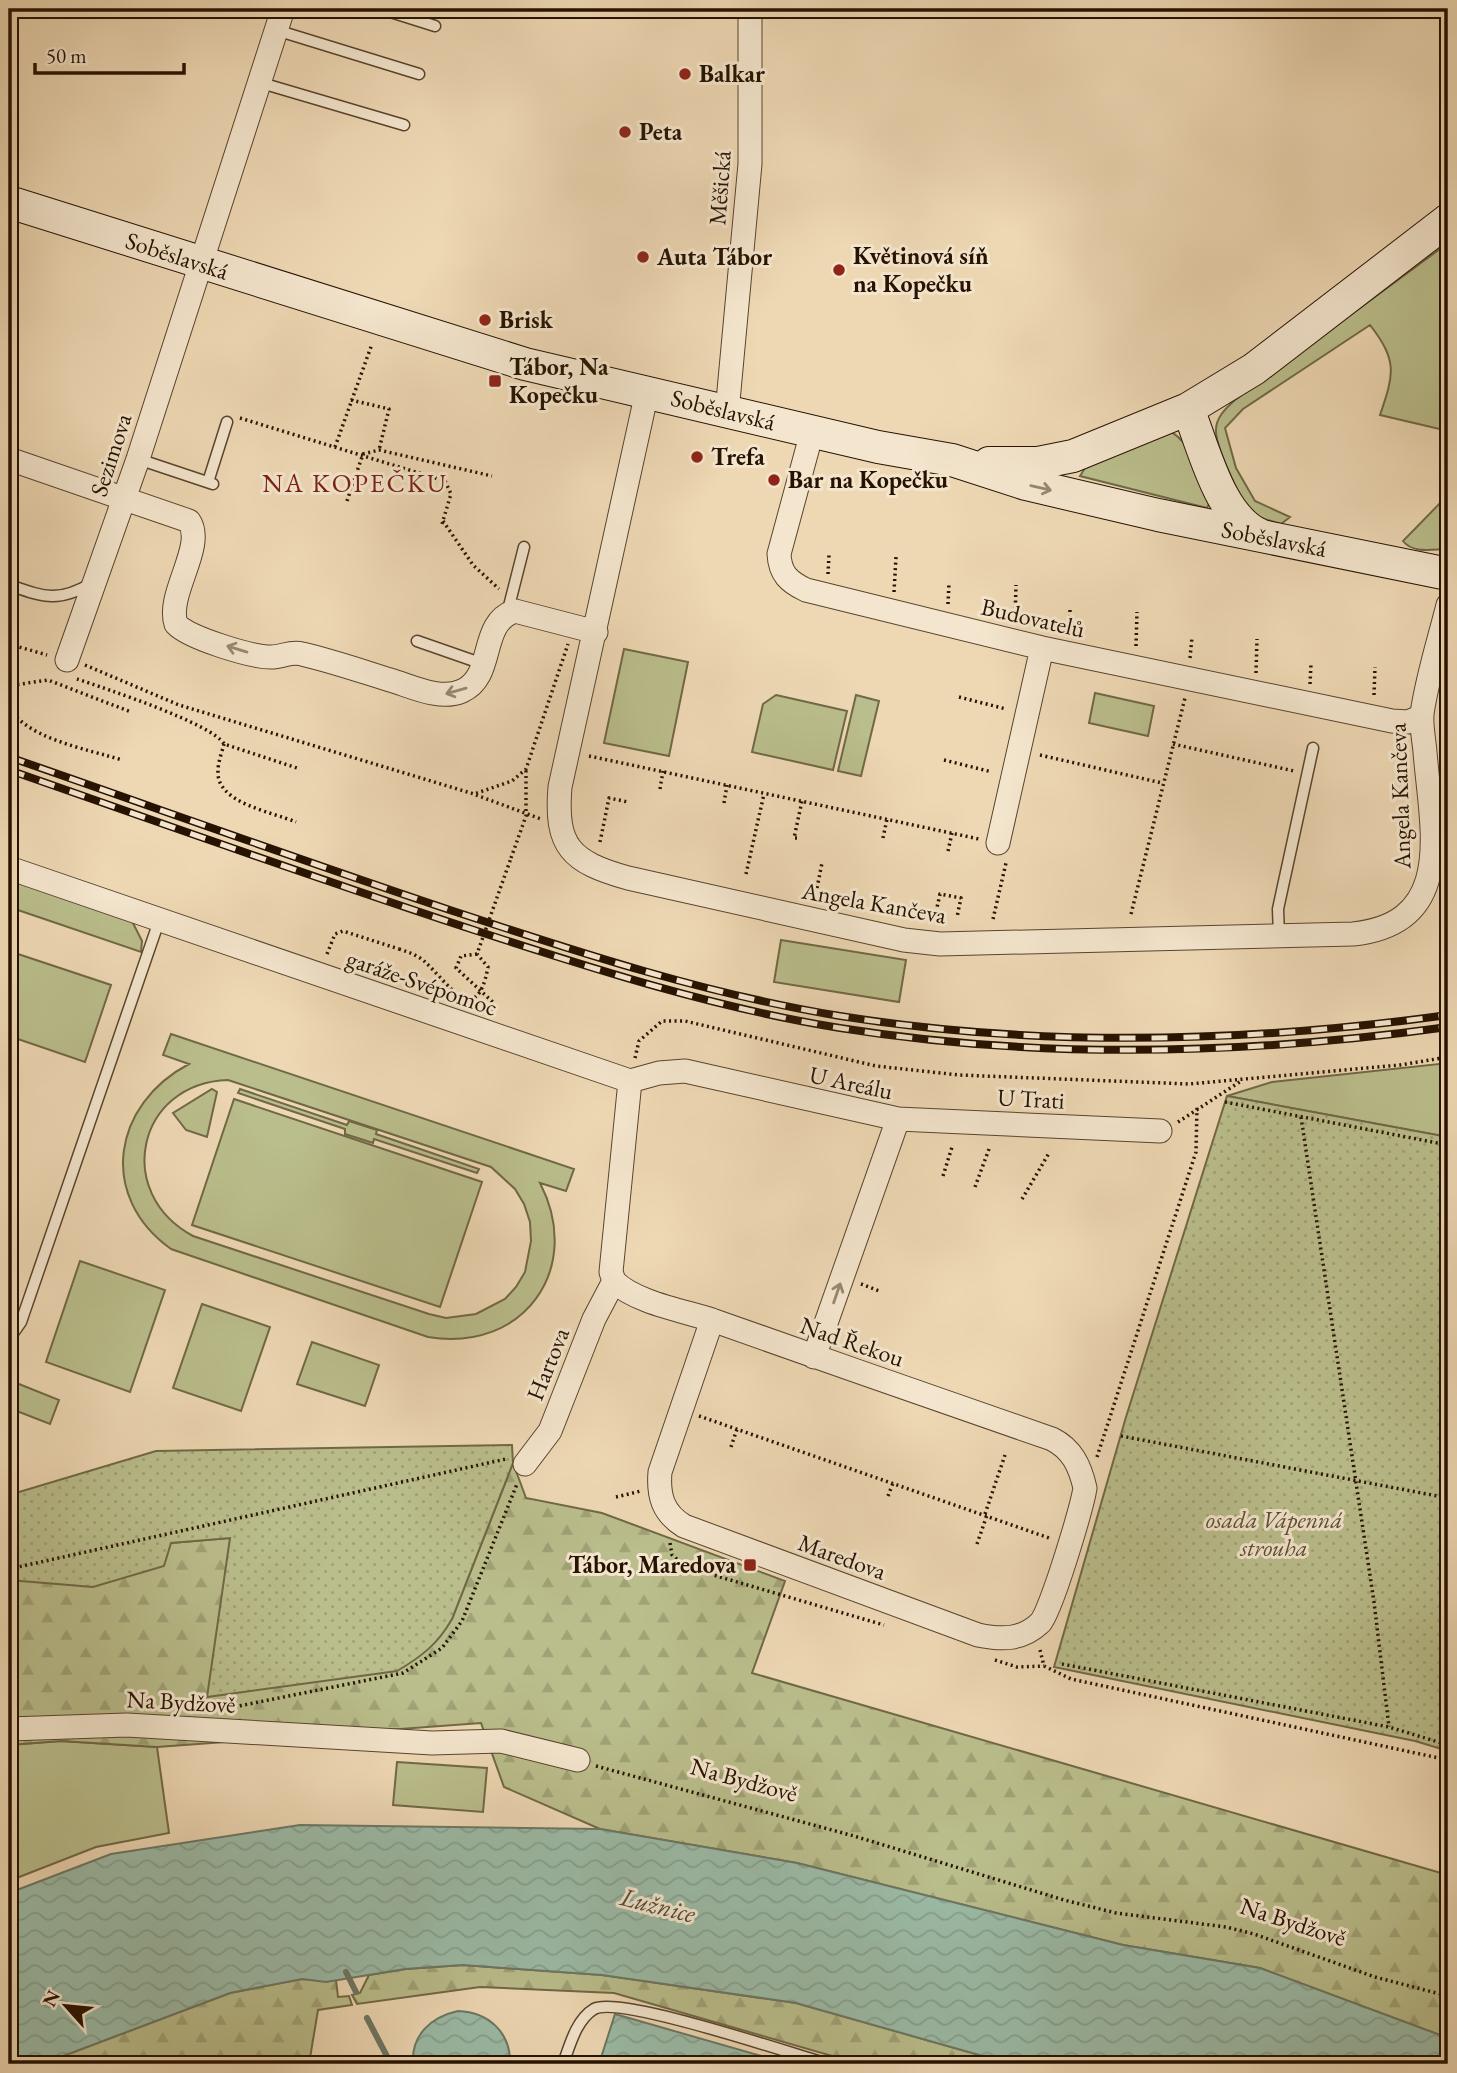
<svg xmlns="http://www.w3.org/2000/svg" width="1457" height="2073" viewBox="0 0 1457 2073" font-family="'EB Garamond',serif">
<style>
.green{fill:#babe8c;stroke:#706846;stroke-width:2;fill-rule:evenodd}
.forest{fill:url(#forest-firs);stroke:#706846;stroke-width:2}
.garden{fill:url(#garden-dots);stroke:#706846;stroke-width:2}
.water{fill:url(#water-waves);stroke:#6c7764;stroke-width:2}
.lines{fill:none;stroke-linecap:round;stroke-linejoin:round}
.stream{stroke:#6c7764;stroke-width:6}
.service-casing{stroke:#58442d;stroke-width:13}
.minor-casing{stroke:#58442d;stroke-width:25}
.secondary-casing{stroke:#261200;stroke-width:34}
.path{stroke:#261200;stroke-width:3.5;stroke-dasharray:2 3.5;stroke-linecap:butt}
.service{stroke:#f4e6ce;stroke-width:10}
.minor{stroke:#f4e6ce;stroke-width:23}
.secondary{stroke:#f4e6ce;stroke-width:32}
.rail-casing{stroke:#261200;stroke-width:8}
.rail{stroke:#f4e6ce;stroke-width:5;stroke-dasharray:16;stroke-linecap:butt}
.path-bridge{stroke:#261200;stroke-width:3.5;stroke-dasharray:2 3.5;stroke-linecap:butt}
.oneway{stroke:#978771}
.poi-dot{fill:#8f2418;stroke:#f4e6ce;stroke-width:2.5}
.labels{text-anchor:middle;stroke-width:6;stroke-linejoin:round;paint-order:stroke}
.poi-label{font-size:24px;font-weight:bold;fill:#261200;stroke:#f4e6ce;text-anchor:start}
.street-label{font-size:24px;fill:#261200;stroke:#f4e6ce}
.park-label{font-size:24px;font-style:italic;fill:#5a4e31;stroke:#f4e6ce}
.neighbourhood-label{font-size:26px;letter-spacing:2px;fill:#7a1f14;stroke:#f4e6ce}
.water-label{font-size:26px;font-style:italic;fill:#4f4d3a;stroke:#f4e6ce}
</style>
<defs>
<pattern id="forest-firs" width="22" height="20" patternUnits="userSpaceOnUse" patternTransform="scale(1.75)"><rect width="22" height="20" fill="#babe8c"/><path d="M5 1l3.5 6h-7zM16 11l3.5 6h-7z" fill="#a0a277"/></pattern>
<pattern id="garden-dots" width="8" height="8" patternUnits="userSpaceOnUse" patternTransform="scale(1.75)"><rect width="8" height="8" fill="#babe8c"/><path d="M2 2h.1M6 6h.1" fill="none" stroke="#a0a277" stroke-width="1.8" stroke-linecap="round"/></pattern>
<pattern id="water-waves" width="16" height="10" patternUnits="userSpaceOnUse" patternTransform="scale(1.75)"><rect width="16" height="10" fill="#9bbba7"/><path d="M0 5q4-4 8 0t8 0" fill="none" stroke="#85a08e"/></pattern>
</defs>
<rect width="100%" height="100%" fill="#eed8b4"/>
<filter id="stains"><feTurbulence type="fractalNoise" baseFrequency=".00286" numOctaves="4"/><feColorMatrix values="0 0 0 0 .2 0 0 0 0 .09 0 0 0 0 .02 0 0 0 .5 -.17"/></filter>
<radialGradient id="worn" r=".72"><stop offset=".6" stop-color="#630" stop-opacity="0"/><stop offset="1" stop-color="#630" stop-opacity=".3"/></radialGradient>
<path class="green" d="M1448,243V431L1380,415C1394,374 1398,361 1370,325L1243,409L1225,428L1236,468L1255,501L1290,517L1281,524C1273,521 1262,519 1255,515C1242,507 1217,448 1216,432C1215,418 1226,408 1235,400Z
M1165,429C1191,438 1201,476 1212,498L1207,508L1080,476L1085,468Z
M1448,495V549C1433,549 1413,554 1403,541Z
M624,649L688,662L669,756L604,743Z
M1095,693L1154,706L1148,736L1089,723Z
M776,695L847,711L833,770L752,752L763,704Z
M856,695L879,701L861,776L838,771Z
M9,878L132,921L142,941L141,952L9,907Z
M781,940L906,960L899,1002L774,982Z
M9,951L111,985L85,1062L9,1036Z
M171,1034L574,1169L566,1191L540,1183C584,1268 524,1353 428,1337L171,1249C97,1196 113,1104 189,1064L163,1055ZM228,1080L491,1167L515,1189L524,1204L530,1222L531,1241L525,1272L516,1287L505,1299L476,1314L446,1318L429,1314L193,1236C113,1193 137,1083 228,1080Z
M1448,1063V1137L1227,1096L1272,1082Z
M212,1089L217,1092L207,1137L186,1130L173,1113Z
M240,1089L347,1125L349,1121L377,1130L376,1134L479,1169L477,1173L374,1139L373,1143L345,1134V1129L238,1093Z
M234,1099L482,1182L440,1307L192,1225Z
M80,1261L165,1290L130,1392L46,1362Z
M202,1304L270,1327L241,1411L173,1388Z
M312,1342L379,1365L365,1406L297,1384Z
M9,1380L59,1400L50,1424L9,1408Z
M61,1741L157,1747L169,1833L96,1847L9,1881V1745Z
M397,1762L487,1768L483,1812L393,1805Z"/>
<path class="forest" d="M513,1463L526,1498L602,1513L785,1581L752,1673L1448,1875V2038L1260,1968L1123,1945L797,1863L600,1829L504,1787L481,1723L157,1747L61,1741L9,1745V1580L171,1543L230,1538L452,1619Z
M463,1965L602,1975L796,2003L1011,2064H860L614,1993L480,1987L357,2004L352,1995L360,1993L369,1975L406,1969Z
M302,1979L336,1980L338,1997L349,1996L352,2005L318,2010L309,2064H42L230,1993Z"/>
<path class="garden" d="M1227,1096L1448,1137V1751L1415,1741L1054,1667L1126,1417Z
M512,1445L513,1463L452,1619C438,1644 421,1657 397,1671L207,1697L230,1538L171,1543L164,1566L93,1587L9,1580V1495L156,1451Z"/>
<path class="water" d="M300,1825L600,1829L797,1863L1123,1945L1260,1968L1448,2038V2064H1011L796,2003L602,1975L463,1965L405,1969L326,1982L302,1979L230,1993L42,2064H9V1893L111,1854Z
M458,2011C488,2012 511,2032 510,2064H413C411,2035 431,2017 458,2011Z
M615,2014L789,2064H599Z"/>
<g class="lines">
<path class="stream" d="M346,1972L356,1992
M367,2018L391,2064"/>
<g class="service-casing">
<path id="service" d="M381,9L435,26
M276,30L419,74
M258,82L404,125
M138,459L213,484
M208,482L227,422
M9,585C44,597 58,603 92,583
M507,614L524,547
M417,641L483,664
M1279,936L1278,909L1313,748
M9,1339L21,1322L159,921
M563,2064C570,2045 576,2020 594,2009C619,1995 792,2054 828,2064"/>
</g>
<g class="minor-casing">
<path id="minor" d="M647,392L560,787C555,847 571,862 628,878L904,940L940,944L1353,934C1457,923 1431,828 1425,752C1424,740 1421,726 1422,714C1427,678 1439,641 1448,605
M727,412L750,164V9
M812,432L779,554C780,574 789,582 806,590L1042,648L1392,721L1408,722L1422,716
M9,459L189,521C206,546 166,594 176,624C189,638 251,657 271,657C282,657 291,651 302,654C332,661 361,671 390,680C411,686 440,701 462,691C496,676 478,623 515,611L596,632
M67,660L138,459L283,9
M998,843L1042,648
M9,868L630,1081
M630,1081L659,1073L685,1071L898,1119L1160,1131
M614,1281C634,1302 684,1311 712,1320C825,1360 939,1400 1052,1439C1072,1449 1080,1466 1085,1488C1082,1507 1051,1612 1040,1623C1022,1640 1002,1640 978,1635L684,1526C663,1513 658,1496 660,1472L712,1320
M614,1281L611,1272L630,1081
M814,1357L898,1119
M525,1464L550,1431L594,1319L614,1281
M9,1729L127,1725L432,1743L501,1741L578,1760"/>
</g>
<g class="secondary-casing">
<path id="secondary" d="M9,202L525,364L878,447L952,460L1026,484L1158,515L1448,574
M1188,409C1204,448 1219,517 1260,535
M989,463H1038L1073,456L1188,409L1254,369L1448,220"/>
</g>
<path class="path" d="M9,237L12,228
M351,400L389,409L379,450
M240,418L445,481L451,494L442,524
M335,447L372,344
M347,501L363,454L379,450L492,476
M443,521L473,565L499,589
M828,574L829,555
M894,592L896,557
M948,604L949,583
M1015,619L1016,585
M1069,634L1070,610
M9,644L47,655
M1136,646L1137,612
M1190,658L1192,637
M85,665L179,705L474,794L512,781L526,769L568,644
M1256,673L1257,639
M77,679C104,688 213,724 224,744L300,769
M1310,684L1311,664
M1374,695L1375,667
M9,697L14,685L48,680L131,712
M959,697L1006,709
M9,703C17,737 91,750 122,760
M224,744C222,752 218,762 218,771C216,803 272,812 296,822
M1173,744L1294,771
M1040,755L1162,783
M589,756L979,839
M944,760L992,772
M660,789L663,771
M476,795L541,819
M724,803L727,785
M797,838H794L802,801
M883,838L887,819
M600,842L609,798L628,802
M948,851L952,833
M511,858L526,816V769
M746,874L764,794
M817,888L822,863
M936,912L940,894L961,898L957,917
M1131,914L1185,698
M993,919L1006,863
M327,954L335,934L343,931L399,949
M477,954L461,956L456,968L495,1004L493,1012
M635,1058L639,1041L662,1021H685L876,1066L959,1075L1189,1084L1400,1065L1448,1057
M1225,1102L1448,1145
M1301,1117L1374,1602L1389,1727
M1178,1122L1241,1081
M943,1176L952,1147
M975,1187L989,1149
M1022,1199L1049,1153
M861,1284L879,1291
M699,1416L1052,1539
M1121,1436L1448,1498
M731,1447L737,1429
M1097,1457L1196,1152L1197,1107
M888,1496L893,1483
M616,1497L641,1491
M985,1514L1005,1455
M670,1543L672,1555L686,1567L884,1625
M977,1544L987,1515
M9,1569L506,1459
M1040,1650L1044,1666L1071,1679L1448,1760
M995,1660L1017,1667L1044,1666
M1062,1664L1389,1727L1448,1745
M229,1708L403,1673L442,1648L462,1621L517,1484
M596,1766L854,1836L1064,1900L1116,1913L1226,1927L1254,1934L1375,1977L1448,1996"/>
<use href="#service" class="service"/>
<use href="#minor" class="minor"/>
<use href="#secondary" class="secondary"/>
<g class="rail-casing">
<path id="rail" d="M9,757C159,809 309,863 459,913C584,954 710,995 840,1016C1043,1048 1245,1043 1448,1015
M9,770C164,824 318,879 474,930C594,969 715,1008 840,1028C1043,1060 1245,1055 1448,1027"/>
</g>
<use href="#rail" class="rail"/>
<path class="path-bridge" d="M399,949C408,952 417,955 424,961C447,981 476,1032 488,967L477,954L511,858"/>
</g>
<defs><path id="oneway-shaft" d="M-6 0H5M1.5-3L5.5 0L1.5 3" fill="none" stroke-width="1.6" stroke-linecap="round" stroke-linejoin="round" transform="scale(1.75)"/></defs>
<g class="oneway">
<use href="#oneway-shaft" transform="translate(1041 488) rotate(13)"/>
<use href="#oneway-shaft" transform="translate(237 649) rotate(-163)"/>
<use href="#oneway-shaft" transform="translate(456 691) rotate(164)"/>
<use href="#oneway-shaft" transform="translate(837 1293) rotate(-71)"/>
</g>
<g class="poi-dot">
<circle cx="685" cy="74" r="7"/>
<circle cx="625" cy="132" r="7"/>
<circle cx="643" cy="257" r="7"/>
<circle cx="839" cy="270" r="7"/>
<circle cx="485" cy="320" r="7"/>
<rect x="488" y="374" width="14" height="14" rx="3.5"/>
<circle cx="697" cy="457" r="7"/>
<circle cx="774" cy="480" r="7"/>
<rect x="743" y="1558" width="14" height="14" rx="3.5"/>
</g>
<g class="labels">
<g class="poi-label">
<text x="699" y="82">Balkar</text>
<text x="639" y="140">Peta</text>
<text x="853" y="264">Květinová síň<tspan x="853" dy="28">na Kopečku</tspan></text>
<text x="657" y="265">Auta Tábor</text>
<text x="499" y="328">Brisk</text>
<text x="509" y="375">Tábor, Na<tspan x="509" dy="28">Kopečku</tspan></text>
<text x="711" y="465">Trefa</text>
<text x="788" y="488">Bar na Kopečku</text>
<text x="736" y="1573" text-anchor="end">Tábor, Maredova</text>
</g>
<g class="street-label">
<text transform="translate(720 188) rotate(-86)" y="8">Měšická</text>
<text transform="translate(177 256) rotate(18)" y="8">Soběslavská</text>
<text transform="translate(723 410) rotate(14)" y="8">Soběslavská</text>
<text transform="translate(111 455) rotate(-72)" y="8">Sezimova</text>
<text transform="translate(1274 539) rotate(11)" y="8">Soběslavská</text>
<text transform="translate(1033 618) rotate(13)" y="8">Budovatelů</text>
<text transform="translate(1400 796) rotate(-92)" y="8">Angela Kančeva</text>
<text transform="translate(874 903) rotate(10)" y="8">Angela Kančeva</text>
<text transform="translate(422 983) rotate(19)" y="8">garáže-Svépomoc</text>
<text transform="translate(851 1083) rotate(12)" y="8">U Areálu</text>
<text transform="translate(1031 1099) rotate(3)" y="8">U Trati</text>
<text transform="translate(852 1342) rotate(19)" y="8">Nad Řekou</text>
<text transform="translate(548 1364) rotate(-68)" y="8">Hartova</text>
<text transform="translate(842 1557) rotate(20)" y="8">Maredova</text>
<text transform="translate(181 1702) rotate(3)" y="8">Na Bydžově</text>
<text transform="translate(744 1780) rotate(15)" y="8">Na Bydžově</text>
<text transform="translate(1293 1922) rotate(18)" y="8">Na Bydžově</text>
</g>
<g class="park-label">
<text x="1274" y="1528">osada Vápenná<tspan x="1274" dy="28">strouha</tspan></text>
</g>
<g class="neighbourhood-label">
<text x="355" y="492">NA KOPEČKU</text>
</g>
<g class="water-label">
<text transform="translate(658 1905) rotate(14)" y="9">Lužnice</text>
</g>
</g>
<rect width="1457" height="2073" fill="none" stroke="#eed8b4" stroke-width="35"/>
<rect x="10" y="10" width="1436" height="2052" fill="none" stroke="#261200" stroke-width="3.5"/>
<rect x="18" y="18" width="1422" height="2038" fill="none" stroke="#261200" stroke-width="2"/>
<g transform="translate(66 2006) rotate(297)" stroke="#f4e6ce" stroke-width="5" paint-order="stroke">
<path d="M0-5L12 26L0 18L-12 26Z" fill="#261200"/>
<text y="-10" font-size="19" font-weight="bold" text-anchor="middle" fill="#261200">N</text>
</g>
<path d="M35 63v10h149v-10" fill="none" stroke="#261200" stroke-width="3.5"/>
<text x="46" y="63" font-size="21" fill="#261200" stroke="#f4e6ce" stroke-width="5" paint-order="stroke">50 m</text>
<rect width="100%" height="100%" filter="url(#stains)"/>
<rect width="100%" height="100%" fill="url(#worn)"/>
</svg>
